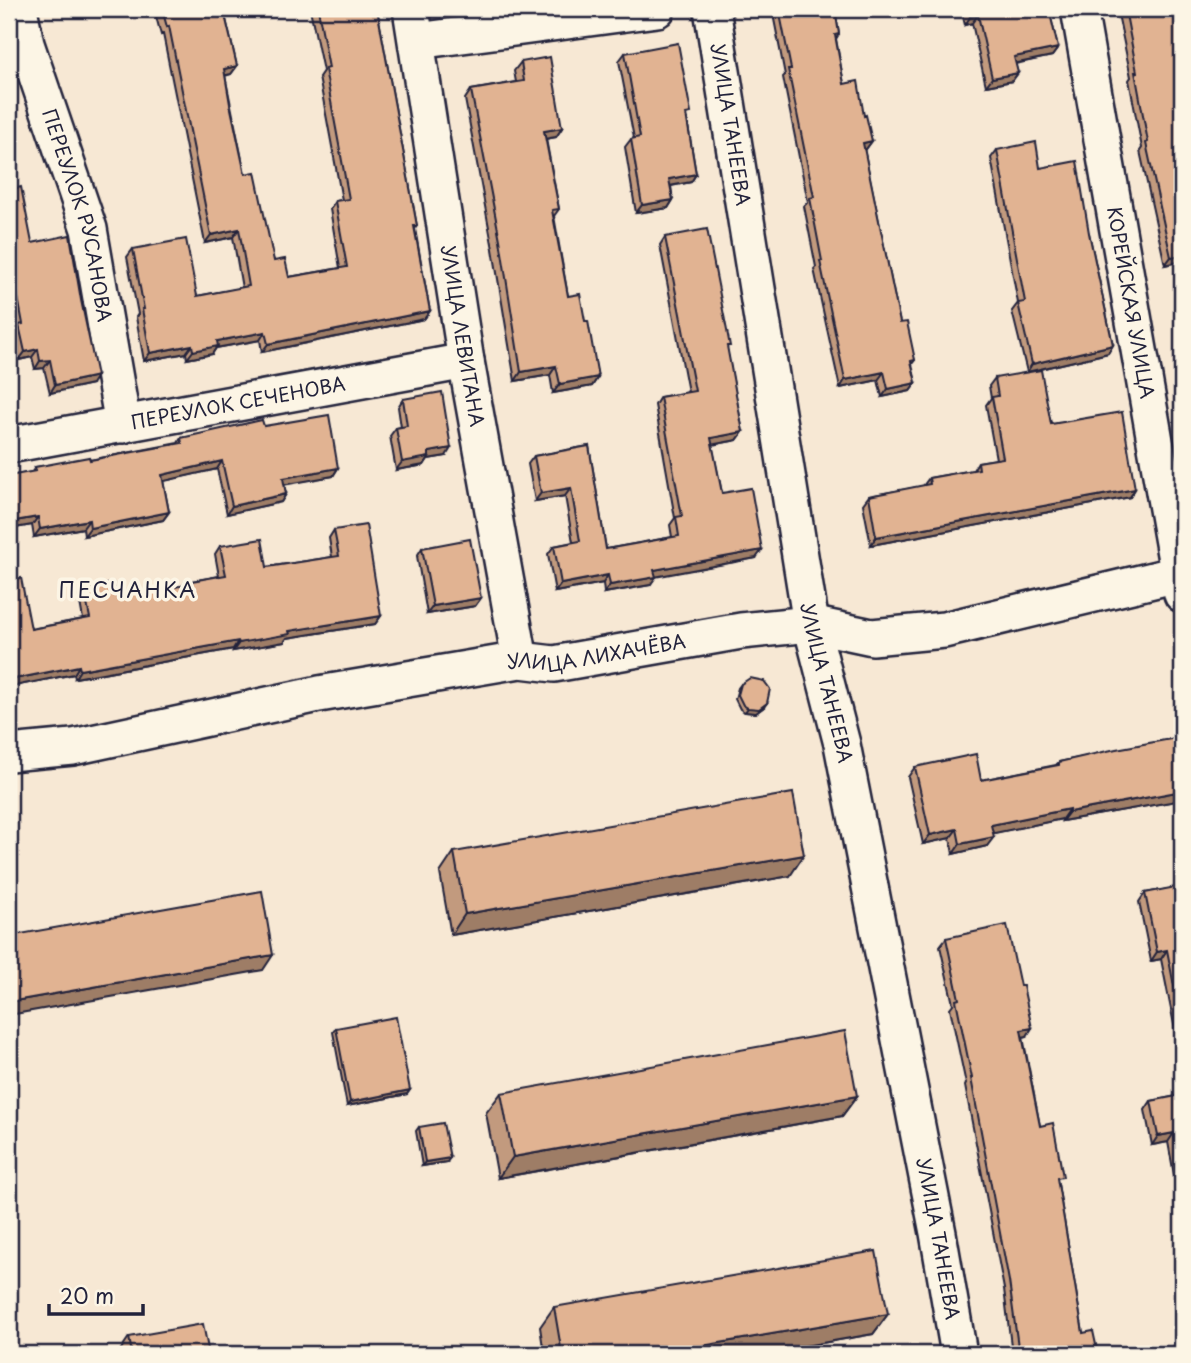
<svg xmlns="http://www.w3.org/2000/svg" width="1191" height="1363" viewBox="0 0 1191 1363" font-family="'Playpen Sans',sans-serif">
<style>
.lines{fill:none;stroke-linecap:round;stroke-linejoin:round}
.street-casing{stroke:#22223b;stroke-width:40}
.street{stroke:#fcf5e5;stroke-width:35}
.wall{fill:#c29a7e;stroke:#22223b;stroke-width:2}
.shaded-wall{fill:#9e7d66;stroke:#22223b;stroke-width:2}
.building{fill:#e1b392;stroke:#22223b;stroke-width:2}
.labels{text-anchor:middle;stroke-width:7;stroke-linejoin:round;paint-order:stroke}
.street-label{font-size:19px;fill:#22223b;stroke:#fcf5e5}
.neighbourhood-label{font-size:21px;letter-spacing:2px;fill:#22223b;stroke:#fcf5e5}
</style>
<rect width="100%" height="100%" fill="#f7e8d4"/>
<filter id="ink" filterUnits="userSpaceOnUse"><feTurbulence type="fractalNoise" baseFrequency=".0143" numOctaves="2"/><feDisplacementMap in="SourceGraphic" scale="14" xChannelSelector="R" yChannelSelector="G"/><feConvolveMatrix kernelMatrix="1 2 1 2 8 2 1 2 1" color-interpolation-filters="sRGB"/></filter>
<g filter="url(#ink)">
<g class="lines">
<g class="street-casing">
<g id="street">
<path id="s1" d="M19,9L26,44L89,229L123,425"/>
<path id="s2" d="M411,9L466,361L520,660"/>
<path id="s3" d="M712,9L811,624L842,744L938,1233L959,1354"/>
<path id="s4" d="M1079,9L1182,594"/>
<path d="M417,41L657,9"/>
<path id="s5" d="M9,445L466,361"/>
<path id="s6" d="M9,753L73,747L319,694L520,660L554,664L741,631L811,624L872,637L944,630L1182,573"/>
</g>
</g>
<use href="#street" class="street"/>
</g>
<path class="wall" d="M154,9H229L225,15L237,66L231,74L225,76L245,174L274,261L289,277L340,268L330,209L335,201L342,200L319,77L323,71L310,9H377L417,226L415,229L430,311L424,319L262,352L260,340L216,348L212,354L187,359L186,353L144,361L136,317L138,314L127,257L133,249L197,296L242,288L233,237L205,243L163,34L161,35Z
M772,9H835L839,34L836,39L844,84L864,116L872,141L866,149H864L900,323L915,360L912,364L916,383L910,391L882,397L878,380L840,388L814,269L816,267L804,206L808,202L783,77L785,75Z
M961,9H1049L1058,48L1052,56L1015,64L1018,73L1012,81L986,86L972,23L965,25Z
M1117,9H1182V261L1165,265L1140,151L1142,148L1129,80L1131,77Z
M625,53L687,119L696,174L691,182L671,186L673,200L668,208L636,213L625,147L631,139L634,138L619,61Z
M521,62L562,128L556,137L546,139L559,209L554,216L568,296L585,321L598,377L592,386L553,393L550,375L515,381L493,249L465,99L471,90L516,82L514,71Z
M997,150L1040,168L1089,233L1113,345L1108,353L1027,372L1012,311L1018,303L991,158Z
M9,190L32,243L92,384L50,393L44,368L35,369L32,357L19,360L13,333L17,328L9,286Z
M665,237L727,349L743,432L737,440L712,445L722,493L756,558L656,576L650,585L604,593L603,583L555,592L548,554L554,546L573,542L565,496L535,501L528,464L534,456L589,446L606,549L672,537L670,525L675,518L655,405L660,397L688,392L660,245Z
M995,378L1135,489L1130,497L871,545L863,504L869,496L923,486L929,478L973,470L978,462L996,459L986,405L991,398L989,386Z
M403,399L446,456L428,459L424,465L396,470L390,436L396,428L401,427L398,407Z
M264,426L338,468L333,476L284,484L286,494L281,502L227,514L217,469L163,481L169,512L163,520L84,536L83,528L34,537L32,525L9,529V476L32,472L35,467L90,460L178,443L181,438Z
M334,530L381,616L375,624L287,638L284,642L233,651V649L75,678L74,674L9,687V580L31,629L83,619L79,597L84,589L116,596L183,586L186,582L219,576L215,554L220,546L267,567L332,557L329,538Z
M422,548L481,598L475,606L427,614L417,556Z
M741,684L764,707L756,713L745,712L740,709L735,699L738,688Z
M1182,737V800L1062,821V819L993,833L987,846L953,854L950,838L923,844L908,777L915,767L981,780L1056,765L1059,762Z
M454,852L790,876L451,935L440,873Z
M1182,878V1065L1161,959L1151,961L1139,902L1145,893L1174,888L1180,879Z
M946,938L1027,1036L1023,1037L1040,1126L1058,1184L1083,1333L1098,1354H1012L1004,1289L965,1086L966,1084L950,1008L953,1004L940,946Z
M336,1028L410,1090L407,1094L347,1106L333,1032Z
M501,1093L857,1096L842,1116L498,1178L486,1113Z
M1182,1095V1218L1168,1142L1152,1145L1145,1110L1151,1101Z
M419,1127L447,1162L422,1166L416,1131Z
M1182,1284V1315L1181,1316L1176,1292Z
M554,1307L888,1314L873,1334L759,1354H544L540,1327Z
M129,1337L209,1354H119V1352Z"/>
<path class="shaded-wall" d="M978,15L972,23L965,25L970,17Z
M1058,48L1052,56L1008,65L1014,57Z
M237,66L231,74L218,77L224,69Z
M1018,73L1012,81L986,86L992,78Z
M562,128L556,137L538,140L544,131Z
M872,141L866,149L857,151L863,143Z
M696,174L691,182L664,187L669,179Z
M673,200L668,208L636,213L642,205Z
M239,229L233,237L205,243L211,235Z
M1182,255V261L1165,265L1171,257Z
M430,311L424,319L262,352L268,344Z
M265,332L260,340L216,348L212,354L187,359L193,351L217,341Z
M192,345L186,353L144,361L150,353Z
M1113,345L1108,353L1027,372L1032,364Z
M38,349L32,357L19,360L25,352Z
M50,360L44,368L35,369L40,361Z
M556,366L550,375L515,381L521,372Z
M884,372L878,380L840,388L845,380Z
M97,376L92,384L50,393L55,385Z
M598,377L592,386L553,393L560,384Z
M916,383L910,391L882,397L888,389Z
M743,432L737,440L705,446L711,438Z
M451,448L446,456L428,459L424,465L396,470L402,462L429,452Z
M222,461L217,469L156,483L162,475Z
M338,468L333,476L277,486L283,478Z
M571,488L565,496L535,501L541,493Z
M1135,489L1130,497L871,545L876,537Z
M286,494L281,502L227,514L232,506Z
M169,512L163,520L84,536L90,528Z
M38,517L32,525L9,529V522Z
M89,520L83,528L34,537L40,529Z
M762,550L756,558L649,578L654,570Z
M608,575L603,583L555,592L561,584Z
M656,577L650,585L604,593L610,585Z
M481,598L475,606L427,614L433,606Z
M381,616L375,624L287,638L284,642L233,651L239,643L289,631Z
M238,641L233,649L75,678L80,670Z
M79,666L74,674L9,687V680Z
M767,703L764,707L756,713L745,712L748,708Z
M1182,791V800L1062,821L1069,812Z
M1069,809L1062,819L985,835L991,825Z
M957,829L950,838L923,844L930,835Z
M994,837L987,846L953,854L960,844Z
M804,855L790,876L451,935L465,914Z
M1167,950L1161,959L1151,961L1157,952Z
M273,955L263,970L9,1015V1002Z
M1032,1028L1027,1036L1016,1038L1021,1030Z
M410,1090L407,1094L347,1106L350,1102Z
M857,1096L842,1116L498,1178L513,1157Z
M1174,1133L1168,1142L1152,1145L1158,1136Z
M450,1158L447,1162L422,1166L425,1162Z
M888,1314L873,1334L759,1354H655Z"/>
<path class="building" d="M162,9H229V10L224,11L237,66L224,69L230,104L245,174L255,172L274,261L285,259L289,277L347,267L335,201L349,199L325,69L329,68L318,9H377L417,226H414L430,311L268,344L265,332L217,341L218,346L193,351L192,345L150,353L142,309H144L133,249L186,239L197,296L249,286L239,229L211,235L169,26L167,27Z
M779,9H835L839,34L835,35L844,84L858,81L864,116L866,115L872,141L863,143L900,323L907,322L915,360L911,361L916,383L888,389L884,372L845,380L820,261H822L810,198L814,197L788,69H791Z
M969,9H1049L1058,48L1014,57L1018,73L992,78L978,15L970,17Z
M1125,9H1182V255L1171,257L1146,143L1148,142L1135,72H1137Z
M678,43L691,113L686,114L696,174L669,179L673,200L642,205L631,139L640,137L625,53Z
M550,57L562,128L544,131L559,209L552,210L568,296L580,294L585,321H588L598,377L560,384L556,366L521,372L500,240L471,90L524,81L521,62Z
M1036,142L1040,168L1077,161L1089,233L1113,345L1032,364L1018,303L1025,302L997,150Z
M21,187L32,243L70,235L81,300L97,376L55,385L50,360L40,361L38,349L25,352L19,325L23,324L9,249V190Z
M707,229L730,346H727L743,432L711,438L722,493L751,488L762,550L654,570L656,577L610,585L608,575L561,584L554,546L580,541L571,488L541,493L534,456L589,446L606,549L679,536L676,517L682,516L660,397L695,391L665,237Z
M1041,370L1051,424L1122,412L1135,489L876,537L869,496L930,484L929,478L979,469L978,462L1003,458L992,397L998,396L995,378Z
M442,392L451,448L429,452V457L402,462L396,428L407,426L403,399Z
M329,415L338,468L283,478L286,494L232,506L222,461L162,475L169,512L90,528L89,520L40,529L38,517L9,522V476L36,471L35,467L89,457L90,460L182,443L181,438L262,420L264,426Z
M366,525L381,616L289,631L290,634L239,643L238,641L80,670L79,666L9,680V580L21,578L31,629L90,618L84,589L113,583L116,596L187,585L186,582L226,575L220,546L262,539L267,567L339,556L334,530Z
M470,539L481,598L433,606L422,548Z
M750,678L764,681L770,689L767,703L759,709L748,708L743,705L738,695L741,684Z
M1182,737V791L1069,812V809L991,825L994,837L960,844L957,829L930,835L915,767L976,754L981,780L1059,765V762L1116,749Z
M793,793L804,855L465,914L454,852Z
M1182,878V1027L1167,950L1157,952L1145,893L1181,886L1180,879Z
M262,891L273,955L9,1002V936Z
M1007,925L1020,986H1023L1032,1028L1021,1030L1040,1126L1053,1123L1063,1177L1057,1178L1083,1333L1093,1331L1098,1354H1019L1009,1281L971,1078H972L956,1000L959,999L946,938Z
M396,1017L410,1090L350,1102L336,1028Z
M845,1031L857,1096L513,1157L501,1093Z
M1182,1095V1177L1174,1133L1158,1136L1151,1101Z
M443,1123L450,1158L425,1162L419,1127Z
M876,1251L888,1314L655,1354H562L554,1307Z
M9,1302L14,1330L9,1331Z
M203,1324L209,1354H132L129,1337Z"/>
</g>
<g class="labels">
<g class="street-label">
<text dy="7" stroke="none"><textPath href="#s3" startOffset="117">УЛИЦА ТАНЕЕВА</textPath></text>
<text dy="7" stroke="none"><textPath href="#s1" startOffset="215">ПЕРЕУЛОК РУСАНОВА</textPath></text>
<text dy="7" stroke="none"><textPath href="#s4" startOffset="298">КОРЕЙСКАЯ УЛИЦА</textPath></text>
<text dy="7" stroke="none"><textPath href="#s2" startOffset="331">УЛИЦА ЛЕВИТАНА</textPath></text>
<text dy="7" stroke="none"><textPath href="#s5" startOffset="233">ПЕРЕУЛОК СЕЧЕНОВА</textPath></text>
<text dy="7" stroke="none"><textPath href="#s6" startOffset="597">УЛИЦА ЛИХАЧЁВА</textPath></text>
<text dy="7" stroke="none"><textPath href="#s3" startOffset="684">УЛИЦА ТАНЕЕВА</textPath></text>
<text dy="7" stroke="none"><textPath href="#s3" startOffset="1251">УЛИЦА ТАНЕЕВА</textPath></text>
</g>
<g class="neighbourhood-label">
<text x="128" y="598">ПЕСЧАНКА</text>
</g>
</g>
<rect width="1191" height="1363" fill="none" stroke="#fcf5e5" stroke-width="35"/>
<rect x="18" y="18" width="1156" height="1328" fill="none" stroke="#22223b" stroke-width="2.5" filter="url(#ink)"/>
<path d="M49 1304v10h94v-10" fill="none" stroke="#22223b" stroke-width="3.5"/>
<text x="60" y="1304" font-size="21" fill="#22223b" stroke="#fcf5e5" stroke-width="5" paint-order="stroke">20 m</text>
</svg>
